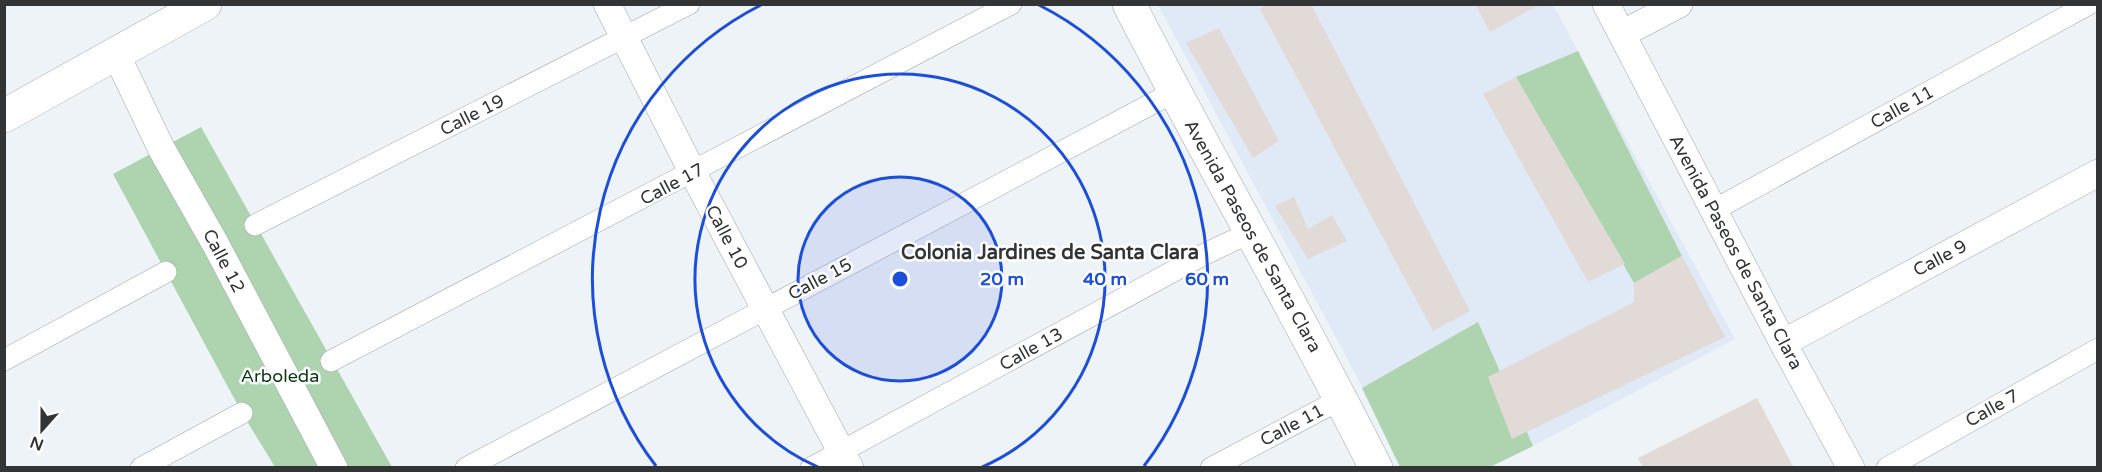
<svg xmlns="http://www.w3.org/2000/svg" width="2102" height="472" viewBox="0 0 2102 472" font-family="'Varela Round',sans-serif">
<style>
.built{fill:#e0eaf6}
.green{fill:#add3af}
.building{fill:#e2dad7}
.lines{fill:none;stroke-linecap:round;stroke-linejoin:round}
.pedestrian-casing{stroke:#a2a6ac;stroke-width:22}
.minor-casing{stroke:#a2a6ac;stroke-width:28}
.tertiary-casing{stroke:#a2a6ac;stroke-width:34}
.pedestrian{stroke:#fff;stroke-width:21}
.minor{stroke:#fff;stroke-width:27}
.tertiary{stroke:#fff;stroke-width:33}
.ring{fill:none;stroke:#1d4ed8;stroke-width:3}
.labels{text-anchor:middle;stroke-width:5;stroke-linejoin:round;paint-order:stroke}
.street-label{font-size:18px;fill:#323436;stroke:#fff}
.park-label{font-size:18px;fill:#0a3712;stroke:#fff}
.neighbourhood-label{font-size:20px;font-weight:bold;fill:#323436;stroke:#fff}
.centre{fill:#1d4ed8;stroke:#fff;stroke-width:3}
.ring-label{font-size:18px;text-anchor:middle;font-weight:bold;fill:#1d4ed8;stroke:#fff;stroke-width:5;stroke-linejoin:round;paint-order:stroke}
</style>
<rect width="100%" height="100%" fill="#eef3f8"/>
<path class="built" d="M1158,5H1553L1735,339L1533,446L1482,467H1405Z"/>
<path class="green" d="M1578,51L1682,256L1634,283L1516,77Z
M201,127L392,467H275L242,413L113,174Z
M1478,322L1533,446L1490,467H1400L1362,388Z"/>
<path class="building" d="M1267,4H1311L1470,311L1433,331L1260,9Z
M1475,4H1536L1537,6L1490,32Z
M1219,28L1279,141L1253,158L1186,43Z
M1516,77L1625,264L1588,282L1483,94Z
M1294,197L1308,229L1332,215L1347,241L1308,259L1275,206Z
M1682,256L1725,337L1512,439L1488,377L1634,302V283Z
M1757,398L1794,468H1643L1638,458Z"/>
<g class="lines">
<g class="pedestrian-casing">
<path id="pedestrian" d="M1714,210L2089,4
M255,225L689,4
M4,360L166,272
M331,361L1011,4
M141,468L242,413
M466,468L1174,92
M811,468L1205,254L1251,232
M1211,468L1341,399
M1887,468L2098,349"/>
</g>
<g class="minor-casing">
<path id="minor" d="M607,4L693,173L850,468
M1606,4L1783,343L1851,468
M1622,34L1679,4
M116,54L161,148L216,245L334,468
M1783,343L2098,173"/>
</g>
<g class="tertiary-casing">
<path id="tertiary" d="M1129,4C1209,160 1297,311 1376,468
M4,116L205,4"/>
</g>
<use href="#pedestrian" class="pedestrian"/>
<use href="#minor" class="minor"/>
<use href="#tertiary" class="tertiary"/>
</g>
<circle cx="900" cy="279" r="102" fill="#1d4ed8" fill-opacity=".12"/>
<g class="ring">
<circle cx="900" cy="279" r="102"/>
<path d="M818 467A205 205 0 1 1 982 467"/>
<path d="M656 466A307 307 0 0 1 761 5M1039 5A307 307 0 0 1 1144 466"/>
</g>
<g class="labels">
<g class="street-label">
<text transform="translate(1902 107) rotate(-29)" y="6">Calle 11</text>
<text transform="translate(472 115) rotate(-27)" y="6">Calle 19</text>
<text transform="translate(672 184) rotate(-28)" y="6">Calle 17</text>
<text transform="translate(1253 236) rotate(61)" y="6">Avenida Paseos de Santa Clara</text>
<text transform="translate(727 237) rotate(62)" y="6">Calle 10</text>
<text transform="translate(1736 252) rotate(62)" y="6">Avenida Paseos de Santa Clara</text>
<text transform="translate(1940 258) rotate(-28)" y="6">Calle 9</text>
<text transform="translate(224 261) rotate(62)" y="6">Calle 12</text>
<text transform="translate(820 279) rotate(-28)" y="6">Calle 15</text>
<text transform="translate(1031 349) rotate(-29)" y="6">Calle 13</text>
<text transform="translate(1992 408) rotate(-29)" y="6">Calle 7</text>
<text transform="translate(1292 425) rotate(-28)" y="6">Calle 11</text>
</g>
<g class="park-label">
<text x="280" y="382">Arboleda</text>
</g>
<g class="neighbourhood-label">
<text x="1050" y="259">Colonia Jardines de Santa Clara</text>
</g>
</g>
<circle cx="900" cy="279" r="9" class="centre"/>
<g class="ring-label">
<text x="1002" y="285">20 m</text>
<text x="1105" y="285">40 m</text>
<text x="1207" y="285">60 m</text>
</g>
<rect width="2102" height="472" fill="none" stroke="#323436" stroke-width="12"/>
<g transform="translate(42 430) rotate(201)" stroke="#ffffff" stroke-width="4.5" paint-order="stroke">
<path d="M0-4.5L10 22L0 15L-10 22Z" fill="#323436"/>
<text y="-9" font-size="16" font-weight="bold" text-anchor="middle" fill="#323436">N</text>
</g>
</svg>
